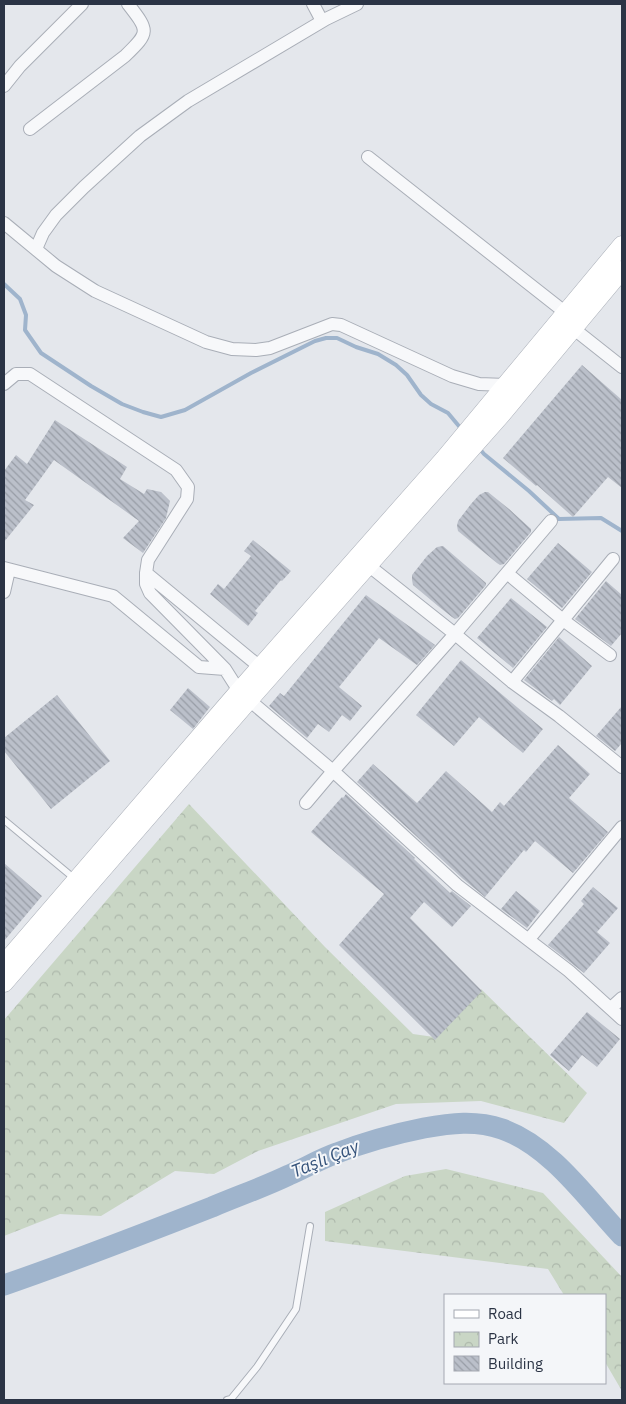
<svg xmlns="http://www.w3.org/2000/svg" width="626" height="1404" viewBox="0 0 626 1404" font-family="'IBM Plex Sans',sans-serif">
<style>
.park{fill:url(#park-crowns)}
.lines{fill:none;stroke-linecap:round;stroke-linejoin:round}
.stream{stroke:#9fb4cc;stroke-width:4}
.river{stroke:#9fb4cc;stroke-width:21}
.building{fill:url(#building-back-hatch)}
.service-casing{stroke:#a9aeb7;stroke-width:8}
.minor-casing{stroke:#a9aeb7;stroke-width:14}
.secondary-casing{stroke:#a9aeb7;stroke-width:19}
.service{stroke:#f7f8fa;stroke-width:6}
.minor{stroke:#f7f8fa;stroke-width:12}
.secondary{stroke:#fff;stroke-width:18}
.labels{text-anchor:middle;stroke-width:4;stroke-linejoin:round;paint-order:stroke}
.water-label{font-size:18px;font-style:italic;fill:#34527a;stroke:#f4f6f9}
</style>
<defs>
<pattern id="park-crowns" width="20" height="18" patternUnits="userSpaceOnUse" patternTransform="scale(1.25)"><rect width="20" height="18" fill="#c9d6c5"/><path d="M2 6a3 3 0 1 1 6 0M12 15a3 3 0 1 1 6 0" fill="none" stroke="#adb8ab"/></pattern>
<pattern id="building-back-hatch" width="6" height="6" patternUnits="userSpaceOnUse" patternTransform="scale(1.25)"><rect width="6" height="6" fill="#bbc0ca"/><path d="M-1 5l2 2M0 0l6 6M5-1l2 2" fill="none" stroke="#989da6"/></pattern>
</defs>
<rect width="100%" height="100%" fill="#e4e7ec"/>
<path class="park" d="M189,804L325,947L413,1034L434,1037L481,989L587,1093L564,1123L481,1101L396,1104L258,1151L214,1174L175,1171L101,1216L60,1214L4,1236V1020Z
M446,1169L543,1193L622,1277V1391L605,1362V1295H564L548,1269L325,1241V1212L405,1176Z"/>
<g class="lines">
<path class="stream" d="M4,284L20,299L26,315L25,330L41,353L91,386L122,404L143,412L161,417L185,410L251,373L315,341L326,338H337L356,347L378,354L396,365L407,375L421,395L431,404L448,413L463,431
M478,447L484,454L529,491L559,519L601,518L622,531"/>
<path class="river" d="M4,1285C74,1261 143,1234 212,1207C238,1196 264,1187 289,1175C305,1168 320,1159 337,1153C365,1142 394,1134 424,1128C451,1123 476,1120 502,1129C552,1147 587,1199 622,1236"/>
</g>
<path class="building" d="M582,365L622,400V488L608,477L573,517L537,485L536,486L503,458Z
M55,420L127,467L120,479L144,494L147,489L161,492L170,501L166,518L143,553L123,538L139,521L54,460L25,500L34,505L4,542V471L16,455L27,464Z
M485,492H488L509,509L531,529V532L504,564L500,565L497,563L458,531L457,526L458,521L471,504L479,495Z
M253,540L291,571L282,581L281,580L255,611L258,613L248,626L210,594L218,584L224,589L251,556L244,551Z
M558,543L592,572L562,608L527,579Z
M443,546L486,583V585L458,618L455,619L452,617L438,606L413,585L412,580V575L427,556L437,547Z
M606,581L622,595V633L611,646L575,619Z
M366,595L435,645L417,665L379,638L339,687L362,706L350,721L342,715L329,732L318,724L307,738L269,706L280,693L284,696Z
M511,598L547,627L513,668L477,638Z
M559,637L592,666L560,705L554,699L552,701L524,680Z
M461,660L543,729L523,753L479,717L454,746L416,715Z
M188,688L210,707L193,729L170,710Z
M57,695L110,761L51,809L4,751V738Z
M622,706V743L615,751L596,736Z
M558,745L590,774L569,798L608,832L573,873L535,841L526,852L524,850L485,897L463,879L357,782L373,764L417,803L446,771L492,812L500,802L504,806Z
M346,794L415,858L414,859L450,893L452,891L471,906L452,927L424,902L410,918L482,991L435,1040L339,945L384,894L311,832L342,797L343,798Z
M4,863L42,896L4,941Z
M593,887L618,908L597,932L610,943L584,973L548,945L584,904L581,901Z
M516,891L540,911L527,928L501,909Z
M587,1012L620,1039L597,1067L582,1055L569,1071L550,1055Z"/>
<g class="lines">
<g class="service-casing">
<path id="service" d="M4,820L75,879
M227,1400L231,1399L257,1367L296,1309L310,1226"/>
</g>
<g class="minor-casing">
<path id="minor" d="M313,4L322,21
M4,86L20,66L82,4
M30,129L125,56C150,32 149,31 128,4
M368,157L566,313
M4,223L56,266L95,291L206,342L232,349L256,350L270,348L332,324L341,325L452,376L479,384L506,385
M36,249L43,233L56,215L84,187L140,136L188,101L326,19L357,4
M574,329L622,367
M4,384L16,374H30L176,470L188,487L187,499L148,560L146,573V584L150,593L225,669L239,691L249,700L333,771L457,885L569,971L622,1019
M368,565L455,634L512,682L559,716L622,767
M4,568L113,596L199,667L225,669
M146,573L260,667
M507,573L563,620L610,655
M4,592L9,570
M512,682L613,559
M306,803L333,771L455,634L551,521
M529,939L622,827
M611,1008L622,998"/>
</g>
<g class="secondary-casing">
<path id="secondary" d="M4,964L239,691L444,459L622,245
M4,983L249,700L502,414L622,270"/>
</g>
<use href="#service" class="service"/>
<use href="#minor" class="minor"/>
<use href="#secondary" class="secondary"/>
</g>
<g class="labels">
<g class="water-label">
<text transform="translate(325 1159) rotate(-22)" y="6">Taşlı Çay</text>
</g>
</g>
<rect width="626" height="1404" fill="none" stroke="#2b3445" stroke-width="10"/>
<rect x="444" y="1294" width="162" height="90" fill="#f4f6f9" stroke="#a4a8b1"/>
<rect x="454" y="1310" width="25" height="8" fill="#ffffff" stroke="#a4a8b1"/>
<text x="488" y="1319" font-size="15" fill="#2b3445">Road</text>
<rect x="454" y="1332" width="25" height="15" fill="url(#park-crowns)" stroke="#a4a8b1"/>
<text x="488" y="1344" font-size="15" fill="#2b3445">Park</text>
<rect x="454" y="1356" width="25" height="15" fill="url(#building-back-hatch)" stroke="#a4a8b1"/>
<text x="488" y="1369" font-size="15" fill="#2b3445">Building</text>
</svg>
